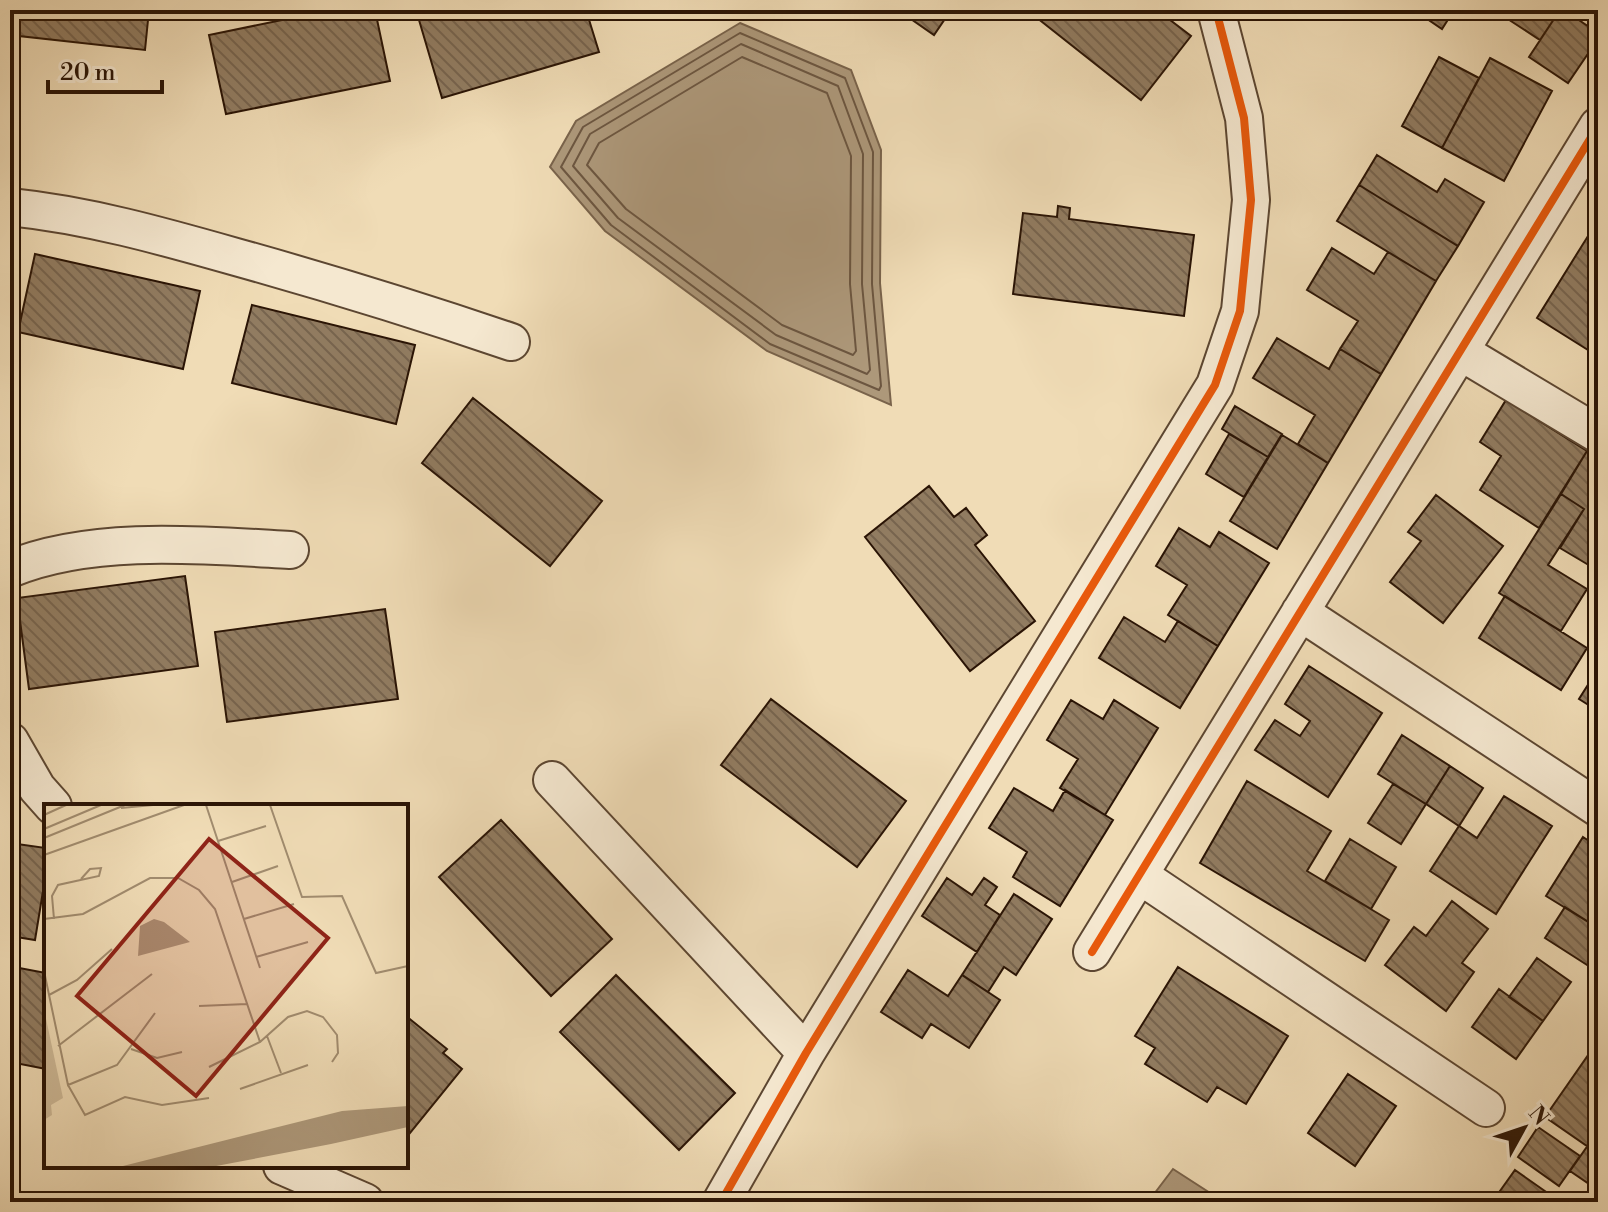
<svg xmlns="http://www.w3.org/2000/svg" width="1608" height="1212" viewBox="0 0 1608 1212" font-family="'Libre Bodoni',serif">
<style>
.water{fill:#ad987a;stroke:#79634b;stroke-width:2}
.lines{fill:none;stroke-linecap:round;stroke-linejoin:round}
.shore{stroke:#6c5640;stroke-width:2}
.building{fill:url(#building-back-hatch);stroke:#2a1405;stroke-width:2}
.minor-casing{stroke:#5c4631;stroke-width:40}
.minor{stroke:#f5e8d0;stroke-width:36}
.cycleway-casing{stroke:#f5e8d0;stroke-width:13}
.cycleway{stroke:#e8590c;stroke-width:8}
.inset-road{fill:none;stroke:#a18c6f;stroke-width:2}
.view{fill:#8f2418;fill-opacity:0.15;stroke:#8f2418;stroke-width:4}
.inset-edge{fill:none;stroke:#2a1405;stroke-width:4}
</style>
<defs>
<pattern id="building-back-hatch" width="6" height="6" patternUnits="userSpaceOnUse" patternTransform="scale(2)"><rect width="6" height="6" fill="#917c61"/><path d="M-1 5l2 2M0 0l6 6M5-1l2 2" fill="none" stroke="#77644e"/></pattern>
</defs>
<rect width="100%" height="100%" fill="#f0dcb6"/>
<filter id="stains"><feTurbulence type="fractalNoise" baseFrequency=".0025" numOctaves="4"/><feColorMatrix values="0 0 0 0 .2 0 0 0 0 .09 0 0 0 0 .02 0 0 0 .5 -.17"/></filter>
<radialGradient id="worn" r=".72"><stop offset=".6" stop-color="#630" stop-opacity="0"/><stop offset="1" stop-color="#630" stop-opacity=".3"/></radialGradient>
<path class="water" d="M740,23L851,70L881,150L880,283L891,405L767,351L605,231L550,167L576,121Z
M1173,1169L1224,1202H1148Z"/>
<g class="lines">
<path class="shore" d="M740,33L845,78L873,152L872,284L881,386L879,390L770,344L611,225L561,167L583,127Z
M741,44L838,86L863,154L862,284L870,370L867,374L776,335L618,218L573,166L590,134Z
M742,57L827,93L851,156L850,284L856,351L853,355L782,325L626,209L587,165L599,143Z"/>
</g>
<path class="building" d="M10,10H149L145,50L10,35Z
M331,10H375L390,81L226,114L209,35Z
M452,10H586L599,52L442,98L419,20Z
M898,10H951L934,35Z
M1027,10H1157L1191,36L1141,100Z
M1414,10H1454L1442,29Z
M1494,10H1560L1540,40Z
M1560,10H1564L1598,33V39L1568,83L1529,57Z
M1439,57L1479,78L1442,148L1402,126Z
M1490,58L1552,91L1504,181L1442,148Z
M1377,155L1437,192L1445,179L1484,202L1458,246L1359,185Z
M1359,185L1458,246L1436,281L1337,221Z
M1058,206L1070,208L1069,219L1194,235L1184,316L1013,294L1023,213L1057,217Z
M1588,236L1598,242L1596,355L1537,318Z
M1332,248L1374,274L1388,252L1436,281L1381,374L1340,349L1358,321L1307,290Z
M35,254L200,291L183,369L18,332Z
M252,305L415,345L396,424L232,383Z
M1277,338L1329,369L1340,349L1381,374L1328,463L1298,444L1315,415L1253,378Z
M473,398L602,501L550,566L422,463Z
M1506,400L1587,451L1539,528L1480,490L1501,456L1480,442Z
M1235,406L1282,434L1268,457L1222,429Z
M1229,434L1268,457L1244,497L1206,474Z
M1282,435L1328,463L1277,549L1230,521Z
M1587,451L1598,458V589L1589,583L1597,570L1560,548L1584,509L1561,494Z
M929,486L954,517L966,508L987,535L975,545L1035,621L970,671L865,537Z
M1561,494L1584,509L1548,565L1587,589L1561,631L1499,593Z
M1436,495L1503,546L1443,623L1390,582L1421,541L1408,532Z
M1179,528L1210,547L1219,532L1269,563L1218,646L1168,615L1187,585L1156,566Z
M185,576L198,666L29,689L17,598Z
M1505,596L1587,648L1561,690L1479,638Z
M385,609L398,699L227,722L215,632Z
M1124,617L1165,642L1178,621L1218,646L1180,708L1099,658Z
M1309,666L1382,713L1328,797L1255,750L1275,720L1300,736L1310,721L1285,704Z
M1598,669V711L1579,699Z
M771,699L906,801L857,867L721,765Z
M1071,700L1103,719L1114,700L1158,728L1105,815L1060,788L1078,759L1047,740Z
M1402,735L1450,766L1426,804L1378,774Z
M1450,766L1483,788L1459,826L1426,804Z
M1247,781L1331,831L1307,871L1389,920L1365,961L1200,863Z
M1393,784L1426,804L1401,844L1368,823Z
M1014,788L1053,811L1065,790L1113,820L1060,906L1013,877L1027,852L989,828Z
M1504,796L1552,826L1496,914L1430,871L1459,826L1477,838Z
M501,820L612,939L551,996L439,877Z
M1583,837L1598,847V928L1546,896Z
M1350,839L1396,867L1371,909L1325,881Z
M10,843L46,848V873L35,940L10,936Z
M947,878L972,895L984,878L997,887L985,905L1000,915L977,952L922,916Z
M1014,894L1052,919L1016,975L1004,967L988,992L962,975Z
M1452,901L1488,929L1462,963L1474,972L1446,1011L1385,965L1414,927L1426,936Z
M1565,907L1598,928V972L1545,938Z
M1537,958L1571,982L1543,1021L1509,997Z
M14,967L46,973V1069L10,1062V990Z
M1178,967L1288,1036L1246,1104L1217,1087L1207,1102L1145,1064L1155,1048L1135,1036Z
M908,970L948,996L962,975L1000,1000L969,1048L931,1024L922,1038L881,1012Z
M616,975L735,1093L679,1150L560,1032Z
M1499,989L1543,1021L1516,1059L1472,1027Z
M406,1016L447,1049L443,1053L462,1069L406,1138Z
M1591,1051L1598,1056V1131L1587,1146L1545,1117Z
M1348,1074L1396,1106L1355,1166L1308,1133Z
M1538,1127L1580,1156L1559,1186L1518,1157Z
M1598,1131V1190L1570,1171Z
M1515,1170L1549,1194L1543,1202H1500L1495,1198Z"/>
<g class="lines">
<g class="minor-casing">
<path id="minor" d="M10,207C88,215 162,236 236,257C329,283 420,311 511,342
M1461,352L1598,434
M10,569C91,535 203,545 290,550
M1300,612L1598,808
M10,741L37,788L53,806
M552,780L806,1053
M1139,875L1486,1108
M1092,952L1598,126
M282,1166L365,1202
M721,1202L806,1053L1215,385L1240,311L1251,200L1244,118L1216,10"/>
</g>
<use href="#minor" class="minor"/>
<g class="cycleway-casing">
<path id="cycleway" d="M1092,952L1598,126
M721,1202L806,1053L1215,385L1240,311L1251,200L1244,118L1216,10"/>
</g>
<use href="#cycleway" class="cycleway"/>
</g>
<g transform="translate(44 804)">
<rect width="364" height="364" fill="#f0dcb6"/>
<path d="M1,210L19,294L7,301L8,311L0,316Z" fill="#ceba98"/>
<path d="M110,115L120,118L146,138L94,152L96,122ZM364,302V323L287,340L167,363H75L298,307Z" fill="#ad987a"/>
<path class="inset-road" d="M162,1L216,164M226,1L258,93L298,92L332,169L364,162M77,4L109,1M0,11L22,1M0,25L57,1M0,34L81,1M174,37L222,22M0,51L140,1M188,78L234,62M0,115L39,110L106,74H134L155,86L171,105L216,238L165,263M10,115L8,92L14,81L55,72L57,64L46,65L37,75M200,115L250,100M212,153L264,138M0,167L24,281L73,261L111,209M5,191L33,176L68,145M155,202L203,200M223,232L237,269M216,238L244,213L263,207L279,213L293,231L294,249L288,258M14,242L108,170M87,245L113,254L138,248M24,281L41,311L81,293L118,301L165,294M196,285L264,261"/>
<path class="view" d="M165,35L284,134L152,292L33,192Z"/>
<rect width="364" height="364" class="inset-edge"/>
</g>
<rect width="1608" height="1212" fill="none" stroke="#f0dcb6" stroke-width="40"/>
<rect x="12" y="12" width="1584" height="1188" fill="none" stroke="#2a1405" stroke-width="4"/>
<rect x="20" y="20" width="1568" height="1172" fill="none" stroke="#2a1405" stroke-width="2"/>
<g transform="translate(1524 1128) rotate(50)" stroke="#f5e8d0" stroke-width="6" paint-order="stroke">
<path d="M0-6L14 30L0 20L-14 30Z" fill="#2a1405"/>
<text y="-12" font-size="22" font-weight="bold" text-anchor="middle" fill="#2a1405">N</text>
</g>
<path d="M48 80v12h114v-12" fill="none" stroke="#2a1405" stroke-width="4"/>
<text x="60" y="80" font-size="24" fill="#2a1405" stroke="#f5e8d0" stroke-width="6" paint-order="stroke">20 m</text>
<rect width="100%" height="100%" filter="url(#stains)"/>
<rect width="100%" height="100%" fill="url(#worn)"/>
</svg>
